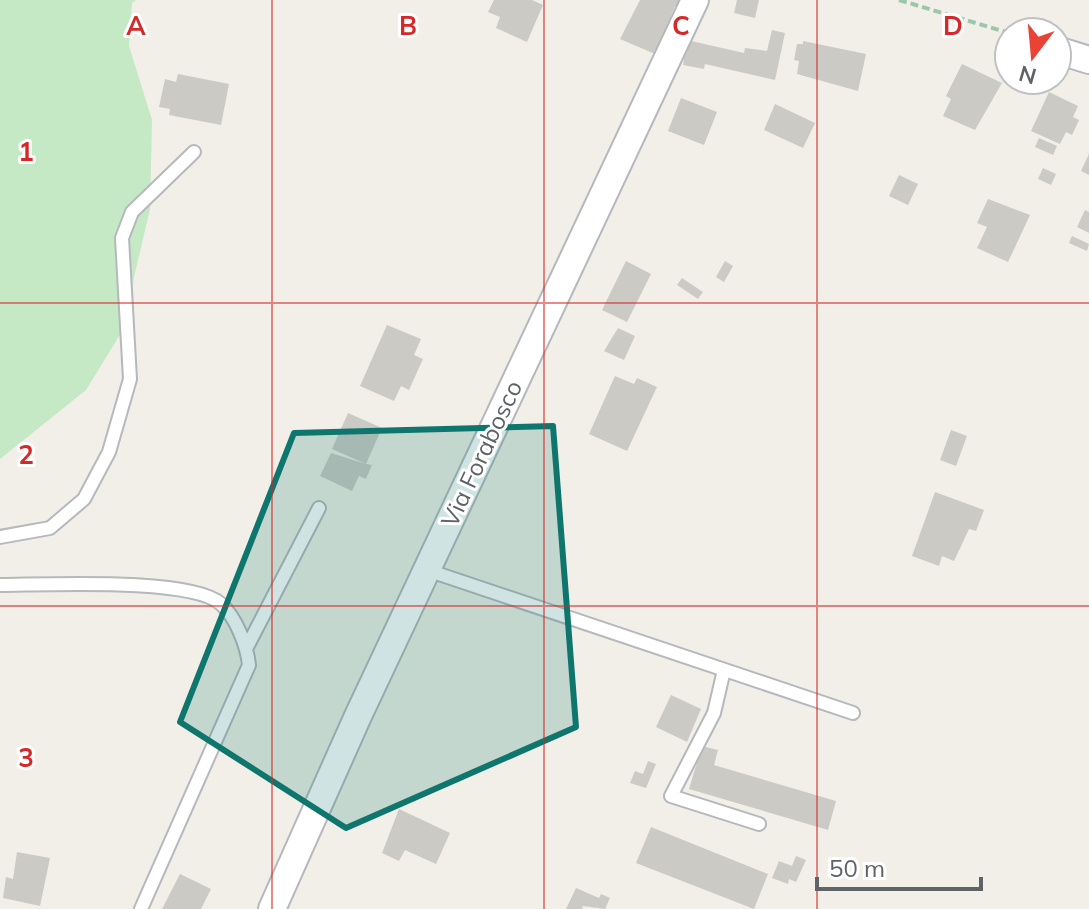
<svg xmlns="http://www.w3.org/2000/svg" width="1089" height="909" viewBox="0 0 1089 909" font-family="Mulish,sans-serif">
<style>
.green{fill:#c5e8c5}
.building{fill:#cccac5}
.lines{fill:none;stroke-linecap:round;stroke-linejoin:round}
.lane-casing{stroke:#b5b8bc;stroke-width:16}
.street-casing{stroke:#b5b8bc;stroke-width:30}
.path{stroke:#9cc7a9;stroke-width:4;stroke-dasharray:8 4;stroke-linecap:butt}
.lane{stroke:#fff;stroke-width:12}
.street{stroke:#fff;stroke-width:26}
.marked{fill:#0f766e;fill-opacity:0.2;stroke:#0f766e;stroke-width:6;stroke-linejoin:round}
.grid{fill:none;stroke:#d62828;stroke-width:2;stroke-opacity:0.55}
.labels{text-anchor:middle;stroke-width:6;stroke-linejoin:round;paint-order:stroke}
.street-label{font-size:24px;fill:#5f6368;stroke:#fff}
.grid-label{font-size:26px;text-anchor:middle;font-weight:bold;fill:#d62828;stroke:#fff;stroke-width:6;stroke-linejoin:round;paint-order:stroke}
</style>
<rect width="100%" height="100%" fill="#f1efe8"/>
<path class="green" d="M0,0H136L132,3L129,46L152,120L150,209L121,333L86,390L0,459Z"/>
<path class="building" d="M494,0H532L543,5L527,42L496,28L500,17L488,12Z
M640,0H689L684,11L675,6L655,54L620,39Z
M737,0H759L755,18L734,13Z
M772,30L785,33L775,80L705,64L704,69L683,65L687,40L744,53L745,48L767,51Z
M803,41L866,54L858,91L797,74L799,61L794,60L797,44H803Z
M962,64L1002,83L975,130L943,116L951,99L946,96Z
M178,74L229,84L221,125L169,115L170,109L159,107L165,79L176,82Z
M1049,92L1078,106L1073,117L1079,120L1072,135L1066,132L1060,144L1031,131Z
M681,98L717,112L704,145L668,131Z
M775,104L815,123L803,148L764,130Z
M1039,138L1057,146L1053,155L1035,147Z
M1089,154V175L1081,171Z
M1043,168L1056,174L1051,185L1038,179Z
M899,175L918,184L908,205L889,196Z
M988,199L1030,215L1008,262L977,248L987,227L977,223Z
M1085,210L1089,212V233L1077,227Z
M1072,236L1089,244L1087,251L1069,243Z
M626,261L651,274L627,322L602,310Z
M725,261L733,266L724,282L716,277Z
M682,278L703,292L698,299L677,285Z
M387,325L421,339L414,355L423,359L409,390L401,386L394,401L360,386Z
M618,328L635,336L624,360L604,351Z
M615,376L634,384L637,378L657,387L627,451L589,434Z
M348,413L382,428L366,464L372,465L366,479L359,476L352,491L320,476L331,453L366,464L332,449Z
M951,430L967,436L956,466L940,460Z
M935,492L984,510L976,531L969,529L954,561L942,556L939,566L912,556Z
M671,695L701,709L687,742L656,727Z
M702,746L718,750L714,765L836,801L828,830L689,789Z
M648,761L656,764L646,788L630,783L635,771L643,774Z
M399,809L450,833L436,864L405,850L399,861L382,853Z
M651,827L768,874L754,909L636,863Z
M17,852L50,858L40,906L3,898L6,877L13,879Z
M796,856L806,860L796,882L789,879L788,884L772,878L779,861L792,866Z
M180,874L211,889L201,909H162Z
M576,888L599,898L601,894L610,898L605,909L583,906L582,909H566Z"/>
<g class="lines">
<g class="lane-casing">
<path id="lane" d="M0,537L50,528L84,499L109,452L130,379L122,238L132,212L194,152
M427,570L853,713
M0,585C43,585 192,577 221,604C236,617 247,646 249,665L141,909
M247,647L319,508
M724,670L714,713L671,796L759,824"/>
</g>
<g class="street-casing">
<path id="street" d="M1057,50L1089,60
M272,909L358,716L695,0"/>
</g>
<path class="path" d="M899,0L1009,33"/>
<use href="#lane" class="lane"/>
<use href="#street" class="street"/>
</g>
<path class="marked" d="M553,426L576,727L346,828L180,722L294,433Z"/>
<path class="grid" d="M272,0V909M544,0V909M817,0V909M0,303H1089M0,606H1089"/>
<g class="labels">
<g class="street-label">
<text transform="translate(482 454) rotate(-65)" y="8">Via Forabosco</text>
</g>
</g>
<g class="grid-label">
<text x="136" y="35">A</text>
<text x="408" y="35">B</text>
<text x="681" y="35">C</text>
<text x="953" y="35">D</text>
<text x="26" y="161">1</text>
<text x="26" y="464">2</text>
<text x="26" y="767">3</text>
</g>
<g transform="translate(1033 56) rotate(196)"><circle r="38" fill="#ffffff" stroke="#bfc1c3" stroke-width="2"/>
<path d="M0-6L14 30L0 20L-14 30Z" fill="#ea4335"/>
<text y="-12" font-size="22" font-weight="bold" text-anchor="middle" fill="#5f6368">N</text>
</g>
<path d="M817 877v12h164v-12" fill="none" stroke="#5f6368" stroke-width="4"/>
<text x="829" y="877" font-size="24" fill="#5f6368" stroke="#ffffff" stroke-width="6" paint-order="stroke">50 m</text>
</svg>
